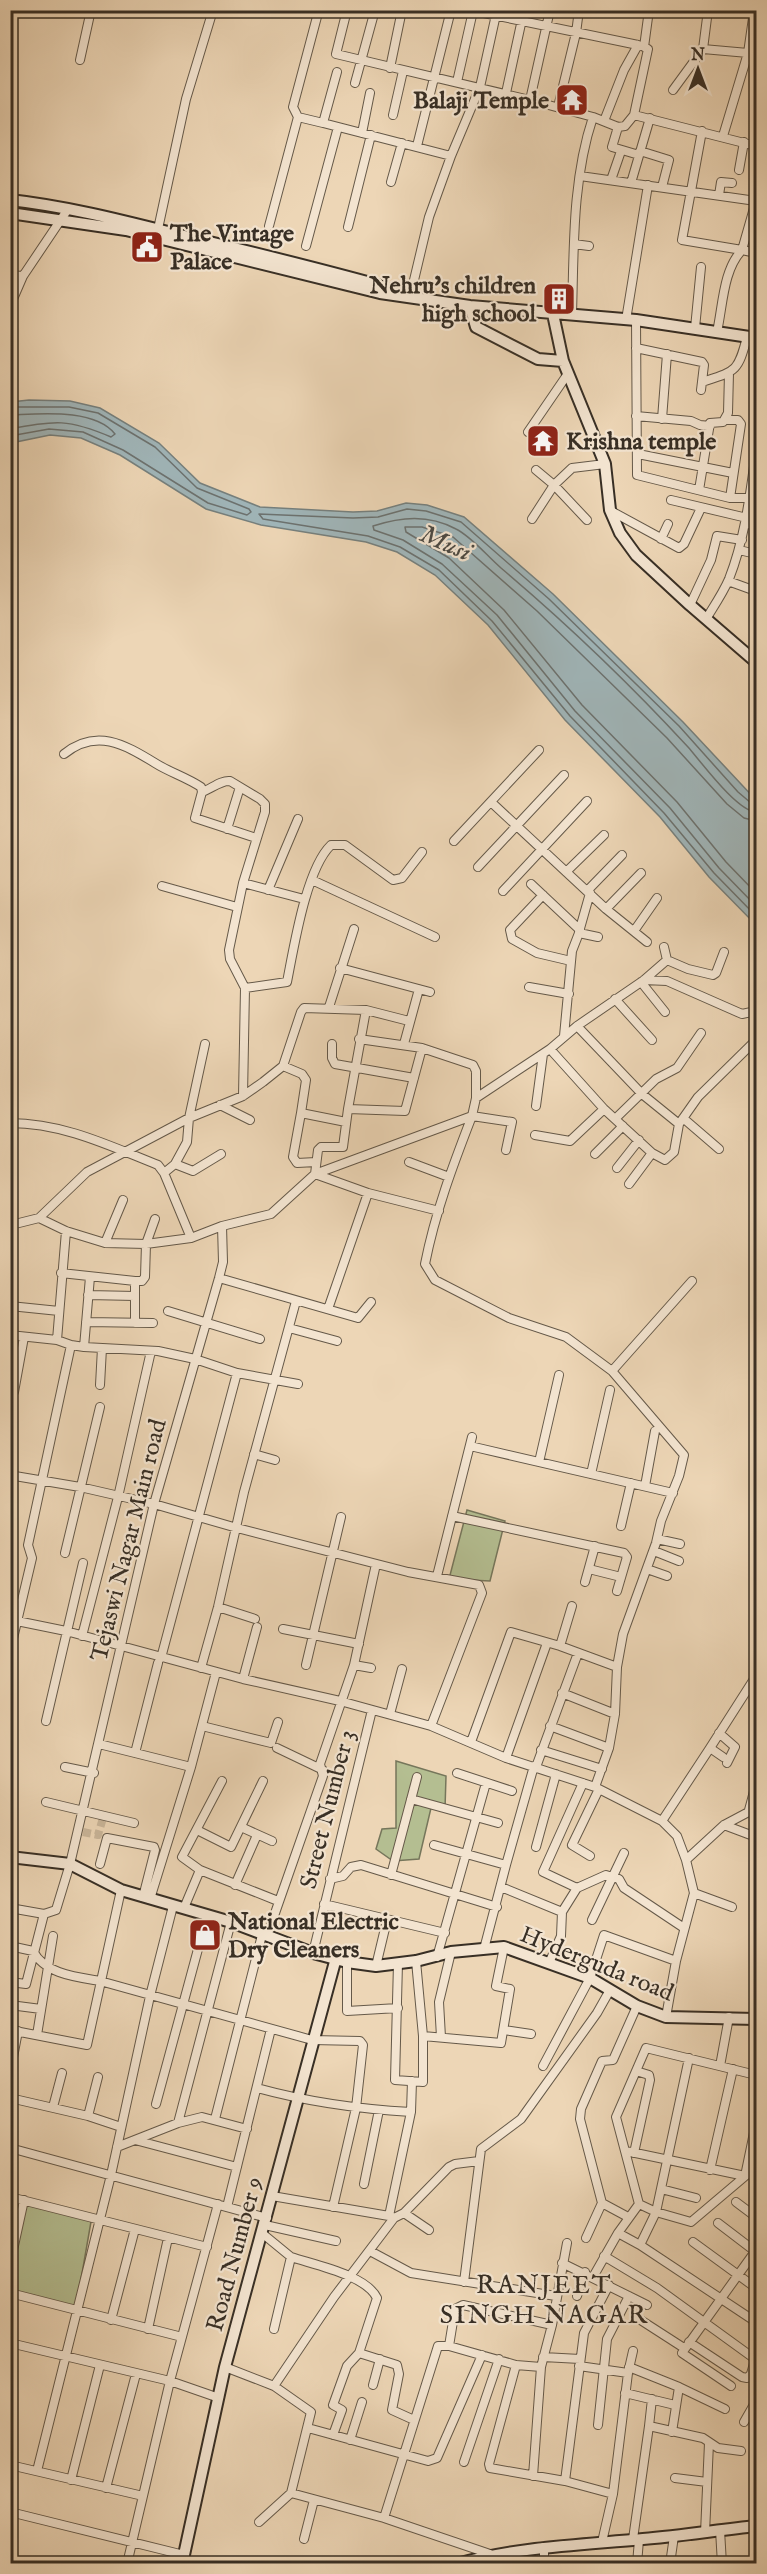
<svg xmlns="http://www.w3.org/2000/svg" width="767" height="2574" viewBox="0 0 767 2574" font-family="'IM FELL English',serif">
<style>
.green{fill:#b4be91;stroke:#76765b;stroke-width:1.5}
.water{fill:#a0b6ba;stroke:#76807e;stroke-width:1.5}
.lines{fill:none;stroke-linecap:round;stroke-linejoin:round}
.shore{stroke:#6c7270;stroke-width:1.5}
.street-tunnel{stroke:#c9b599;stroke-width:8;stroke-dasharray:8 4;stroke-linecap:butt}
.street-casing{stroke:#655949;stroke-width:10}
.secondary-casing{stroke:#382f25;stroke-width:14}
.street{stroke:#f3e4d0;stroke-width:8}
.secondary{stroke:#f3e4d0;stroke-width:10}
.labels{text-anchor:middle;stroke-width:4.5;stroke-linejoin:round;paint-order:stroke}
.poi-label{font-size:24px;font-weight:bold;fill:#382f25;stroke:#f3e4d0;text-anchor:start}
.street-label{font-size:24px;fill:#382f25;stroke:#f3e4d0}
.water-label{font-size:26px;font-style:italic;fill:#4d4a43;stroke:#f3e4d0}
.neighbourhood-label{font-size:26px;letter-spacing:1.5px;fill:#382f25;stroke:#f3e4d0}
</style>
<rect width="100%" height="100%" fill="#edd6b6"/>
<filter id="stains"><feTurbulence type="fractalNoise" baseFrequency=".00333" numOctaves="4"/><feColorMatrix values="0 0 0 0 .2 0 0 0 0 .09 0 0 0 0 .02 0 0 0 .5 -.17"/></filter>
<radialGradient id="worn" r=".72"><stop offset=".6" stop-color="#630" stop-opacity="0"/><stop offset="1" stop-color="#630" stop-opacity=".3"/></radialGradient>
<path class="green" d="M467,1510L505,1521L490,1581L449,1579Z
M396,1761L446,1776L445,1809L431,1808L419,1859L393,1861L376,1849L382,1829L396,1828Z
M25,2204L92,2216L76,2308L11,2293V2274Z"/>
<path class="water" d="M29,400L70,401L100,408L159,443L200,483L260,507L353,512L377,511L406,503L427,505L464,517L553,594L683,722L756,800V925L709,877L660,817L565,720L488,625L435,575L397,552L366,542L261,525L206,509L120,455L81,438L50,435L11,443V402Z"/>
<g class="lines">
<path class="shore" d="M10,407H69L98,413L155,447L197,488L249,509L251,512L247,515L208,503L123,450L83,432L49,429L10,436
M10,415C40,414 94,408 115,434L111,437C69,419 55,420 10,429
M756,804L751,803L738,792L679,726L549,599L461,522L426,511L407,509L378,517L353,518L259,514L263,519L368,536L400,547L439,570L492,621L570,716L664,813L714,873L756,916
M756,812C737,811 702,763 688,747C630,684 566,623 501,568C487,556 472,537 456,529C428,514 401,517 373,526L374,530L403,540L442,564L497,615L575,711L670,808L719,868L756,906
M756,821L744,818L727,804L667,738L537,611L453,537L422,527H405L406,532L449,558L504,610L582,705L677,802L726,862L756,893"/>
<path class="street-tunnel" d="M83,1832L98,1835L103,1818"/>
<g class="street-casing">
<path id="street" d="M347,10L336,54L530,100L593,117L618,127L612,147L639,155
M469,10L638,45
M318,13L293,107L298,117L323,123
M703,49L748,53
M80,60L91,10
M390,68L402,10
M337,72L323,123L451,156
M457,82L473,11
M355,83L375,10
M673,90L703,49L708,10
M506,93L524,10
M530,100L550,10
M558,107L576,33L579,10
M393,115L403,71
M634,115L648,49L644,47L649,10
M604,121L624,70L638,45L640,46
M618,127L625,126L634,115L756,146
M702,131L682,240L742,250L756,201
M362,133L370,93
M723,136L748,53L754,11
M417,146L451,10
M640,151L669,160L662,187
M739,170L744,142
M580,176L756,201
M611,180L621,151
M391,182L402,143
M631,183L650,118
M719,195L721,182L732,183
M269,226L298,117
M348,227L371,135
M158,229L186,99L213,10
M574,244L589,246
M306,246L338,127
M10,275L23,276
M410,297L429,217L451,156L480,87L497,10
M10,306L23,276L68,209
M572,314C574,248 572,180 593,117
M626,320L648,185
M636,320L637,475L730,498H750
M695,328L701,267
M717,332C723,305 723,270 742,250L756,253
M636,348L702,362L704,365L701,390
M702,382C736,371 738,372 747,337
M636,416L691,421L700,425L710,426
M662,419L667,354
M725,420H738L741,424L730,498
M528,432L567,375
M638,454L733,473
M536,470L554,485L587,520
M699,490L710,423L723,422L728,413L729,373
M671,500L747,518
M611,511L679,548L684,544L701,508
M532,519L554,485L572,468L605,464
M746,524L756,525
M661,539L668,524
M739,550L756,554
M728,581L750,589
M690,605L711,560L717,536L742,540
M706,619C714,606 723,593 729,579C745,538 750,495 756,452
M64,754C96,728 124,744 155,763C169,772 186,777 201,787L202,792L195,818L256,838
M202,792C211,789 221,780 230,781L260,799L265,804V812L243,883L229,950L230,959L245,988L243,1096
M491,802L606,909L647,942
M227,829L240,787
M454,841L539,750
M478,867L564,775
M566,872L604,835
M312,880L435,937
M243,883L304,899
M531,884L580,930
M162,886L237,907
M268,890L298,819
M503,891L587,801
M587,891L622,855
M543,895L510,930L512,939L537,953L571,961
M606,909L641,873
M634,931L657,898
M579,932L590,893
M664,947L667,960
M340,968L430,992
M644,980L667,981L742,1014L756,1011
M641,982L665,1012
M529,987L569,994
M245,988L287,982C294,947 306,869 331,845H345L393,880L402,878L422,852
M615,999L652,1040
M329,1007L354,929
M577,1026L642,1094L679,1124
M564,1036L572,951L579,933L598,937
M359,1039L422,1048
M332,1044V1058L335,1064L414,1078
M404,1044L419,989
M550,1049L604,1109L652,1153L665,1160L674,1152L679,1124L698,1097L756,1040
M283,1066L302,1074L306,1080L301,1113
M220,1105L250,1120
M536,1106L543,1054
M348,1109L366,1010
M683,1118L719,1149
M615,1119L656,1079L677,1068L701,1033
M10,1123C63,1123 110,1146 158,1165L164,1173L191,1238
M535,1135L570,1141L604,1109
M506,1150L512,1122L472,1116C453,1165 435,1213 425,1264L435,1280L509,1318L566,1337L612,1371L684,1455L679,1476L661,1521L656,1543L623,1634L617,1667L615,1714L609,1748L595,1787
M595,1154L623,1126
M316,1162L297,1163L293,1157L301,1113L346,1122
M409,1162L449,1177
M175,1164L193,1171L221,1154
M617,1168L639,1140
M164,1173L175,1164L187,1142L189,1118L205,1044
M629,1184L652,1153
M439,1211L368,1193L315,1174L318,1150L321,1147H343L348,1109L405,1111L422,1048L473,1065L476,1071V1098
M39,1218L66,1231L105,1243L146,1244L191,1238L222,1226L271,1214L315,1174L472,1116L476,1098L550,1049L577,1026L644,980L667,960L688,969L713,975L716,973L724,952
M11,1225L39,1218L87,1172L189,1118L243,1096L263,1082L283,1066L301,1012L304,1008L366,1010L409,1021
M105,1243L123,1200
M61,1273L135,1281V1296
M219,1278L358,1318L371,1302
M135,1281H142L145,1277L146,1244L155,1219
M88,1295L135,1296V1323
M10,1306L59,1311
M328,1309L368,1193
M168,1311L260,1339
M86,1322L153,1323
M289,1328L337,1341
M10,1335L57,1340L71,1345L84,1347L158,1351L195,1359L237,1373L298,1384
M57,1340L66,1231
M84,1347L90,1277
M612,1371L692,1281
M100,1385L102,1348
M14,1392L24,1337
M470,1446L673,1493
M254,1454L275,1460
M539,1462L559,1375
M591,1474L610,1390
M15,1476L80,1487L154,1504L237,1528L408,1572L479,1585L482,1593L431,1726
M645,1486L655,1431
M452,1516L624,1553L627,1557L617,1591
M621,1526L631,1483
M657,1539L680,1544
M654,1551L679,1561
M65,1553L100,1407
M589,1569L621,1577
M647,1569L667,1576
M437,1576L472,1437
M585,1582L595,1546
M218,1607L255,1619
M17,1621L66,1631L243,1679L340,1701L431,1726L506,1758L595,1787L662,1821L677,1836L686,1860L694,1893L676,1961L666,2017
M283,1629L359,1644
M82,1636L118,1497L151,1351
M560,1646L572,1606
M10,1651L32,1558L28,1545L71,1345
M161,1658L237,1373
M306,1665L341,1517
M354,1665L371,1668
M201,1668L218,1607L244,1492L296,1301
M243,1679L257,1627
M562,1693L615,1714
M390,1714L402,1669
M46,1721L83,1563
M202,1726L271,1743L278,1722
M550,1726L609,1748
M719,1733L735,1747L727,1763
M471,1742L511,1632L560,1646L617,1667
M99,1744L191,1767
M277,1748L323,1770
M710,1748L756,1676
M541,1750L602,1769
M135,1753L158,1663
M506,1758L547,1643
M65,1767L94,1773
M536,1767L578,1653
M457,1773L512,1791
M222,1781L182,1857L200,1870L278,1901
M411,1799L498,1823
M46,1802L134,1823
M749,1810L756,1784
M662,1821L710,1748L723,1757
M724,1825L756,1837
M241,1827L272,1841
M197,1830L231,1847L263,1781
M434,1845L506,1865L484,1949
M536,1847L556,1774
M590,1856L572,1845L599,1789
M686,1860L724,1825L756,1808
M100,1864L107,1838L154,1847L155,1850L143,1897
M506,1865L534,1766
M391,1875L417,1777
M330,1879L343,1876L351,1867L361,1865L497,1907
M235,1885L257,1835
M501,1887L562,1912
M577,1888L543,1872L583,1783
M694,1893L732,1907
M150,1899L191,1767L215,1676
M324,1904L445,1933
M10,1908L44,1914
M184,1908L200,1870
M592,1920L624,1853
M267,1936L323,1776L320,1764L354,1665L376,1564
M10,1946L33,1951C45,1974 76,1977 100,1981L312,2040L360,2041L363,2045L356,2108L333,2207
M313,1953L372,1710
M437,1957L486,1783
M347,1962V2011L398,2008
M398,1963L395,2080L423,2082V2036L416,1961
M549,1963L561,1936L562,1912L577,1888L606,1875L619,1879L624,1888L684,1928
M376,1966L387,1920
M10,1982L26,1984L44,1914L56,1910L70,1864L154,1504L219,1278L223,1262L222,1226
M10,2005L41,2009
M10,2030L87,2045L121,1890
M504,2030L531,2034
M37,2035L53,1936
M423,2036L501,2043L510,1989L496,1986L504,1947
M441,2037L439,2002L451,1952
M543,2066L590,1978L604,1935L676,1961
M720,2066L729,2017
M10,2073L18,2031
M257,2088C308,2102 358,2109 411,2112
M10,2098L88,2116L121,2127
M156,2104L207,1916
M53,2107L62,2073
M88,2116L98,2077
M215,2119L262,1935
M178,2123L231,1922
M135,2140L237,2167
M117,2147L178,2123L202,2117L247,2129
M10,2148L267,2218
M626,2151L745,2176L756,2123
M634,2153L650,2080L649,2075L636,2071
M710,2170L733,2069
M364,2184L379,2110
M661,2189L696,2198
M272,2196L389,2216
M10,2197L207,2247
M736,2202L756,2217
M602,2203L628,2217
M639,2204L656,2212L691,2222L756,2167
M227,2207L271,2029
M404,2213L429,2230
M394,2218L389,2216L411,2112L412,2081
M718,2223L756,2252
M265,2225L336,2241
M618,2233L640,2245L756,2322
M263,2234L291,2257L274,2329
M586,2238L602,2203L580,2119L581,2109L602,2061L613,2060L637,2006
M693,2242L756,2288
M640,2245L656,2212L689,2058
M370,2251L411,2273L556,2296
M604,2256L657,2288L755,2359
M291,2257C315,2265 366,2275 377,2298L359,2353L347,2366L333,2405L342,2410L333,2435
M562,2263L647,2305
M10,2264L24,2200
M593,2277L618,2233L639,2204L616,2117L646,2048L756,2075
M464,2282L481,2149L521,2119L597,2013L610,1990
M10,2293L182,2337
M577,2296L585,2272
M639,2319L684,2348
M111,2320L135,2229
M148,2329L168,2238
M689,2342L742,2377L747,2378L751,2374L756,2357
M10,2343L170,2381L219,2398
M449,2346L455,2309L463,2305L552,2325
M359,2353L397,2365L399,2374L392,2410L414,2420
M543,2357L580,2359
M516,2365L489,2464L490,2468L565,2481L613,2494
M579,2366L628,2373
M225,2367L274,2386L311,2412L291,2493L259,2522
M629,2367L679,2387L672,2432
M373,2385L380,2359
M274,2386L334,2297L394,2218L404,2213L449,2167L455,2164L479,2161
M731,2386L682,2353L756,2250
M679,2387L725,2409
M625,2393L675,2405
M744,2422L756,2401
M598,2425L607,2339L629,2296
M649,2426L652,2399
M308,2428L428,2461L437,2458L482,2355
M350,2440L362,2402
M464,2462L499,2359
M10,2465L143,2496
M37,2471L111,2175L150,1996L173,1906
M533,2476L541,2367L552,2325L567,2243
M675,2478L707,2482
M71,2480L100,2365
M565,2481L584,2333L609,2285
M106,2488L136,2374
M291,2493L384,2518L490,2554
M10,2512L184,2555
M384,2518L438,2346H449L516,2365L541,2367
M720,2530L722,2564
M705,2533L709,2443
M304,2539L314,2500
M633,2539L649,2426L703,2438L718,2448L741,2451
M602,2542L613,2494L628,2373L633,2351
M127,2564L170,2381L218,2204
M544,2564V2547
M637,2564L639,2540
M670,2564L674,2536"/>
</g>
<g class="secondary-casing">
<path id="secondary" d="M10,200C64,206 116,219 168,232C239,249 309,266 378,285L393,292
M10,213L126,230L380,293L470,306L636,320L756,338
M470,306L476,327L538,359L563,361L605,464L610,510L620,533L636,555L690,605L756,662
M553,314L563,361
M10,1217V1226
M10,1857L70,1864L121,1890L231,1922L313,1953L347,1962L376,1966L416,1961L451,1952L504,1947L590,1978L637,2006L666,2017L756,2019
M182,2564L225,2367L336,1958
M457,2564C518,2547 580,2545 643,2539C681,2536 718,2530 756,2526"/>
</g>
<use href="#street" class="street"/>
<use href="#secondary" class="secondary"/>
</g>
<defs>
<g id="temple-square" transform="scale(1.725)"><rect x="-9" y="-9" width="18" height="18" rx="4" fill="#8f2418" stroke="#f3e4d0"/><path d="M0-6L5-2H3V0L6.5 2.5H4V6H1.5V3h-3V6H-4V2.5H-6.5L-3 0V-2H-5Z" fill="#fff"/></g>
<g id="civic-square" transform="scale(1.725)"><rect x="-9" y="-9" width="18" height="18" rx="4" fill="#8f2418" stroke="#f3e4d0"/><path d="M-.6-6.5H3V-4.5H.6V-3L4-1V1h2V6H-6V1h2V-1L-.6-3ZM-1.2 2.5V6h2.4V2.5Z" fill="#fff"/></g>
<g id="building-square" transform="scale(1.725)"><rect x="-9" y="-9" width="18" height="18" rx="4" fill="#8f2418" stroke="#f3e4d0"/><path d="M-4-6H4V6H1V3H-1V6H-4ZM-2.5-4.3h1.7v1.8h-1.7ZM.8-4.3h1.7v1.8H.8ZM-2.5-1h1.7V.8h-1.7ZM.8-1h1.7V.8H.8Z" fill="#fff"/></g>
<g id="shop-square" transform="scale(1.725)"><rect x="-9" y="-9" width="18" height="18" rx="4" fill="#8f2418" stroke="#f3e4d0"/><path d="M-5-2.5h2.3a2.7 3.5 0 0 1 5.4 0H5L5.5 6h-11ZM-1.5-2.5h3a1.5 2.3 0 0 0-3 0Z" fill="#fff"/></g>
</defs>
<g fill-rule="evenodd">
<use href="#temple-square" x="572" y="100"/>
<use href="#civic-square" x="147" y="247"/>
<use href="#building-square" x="559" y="299"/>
<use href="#temple-square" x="543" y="441"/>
<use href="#shop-square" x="205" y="1935"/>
</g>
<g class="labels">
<g class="poi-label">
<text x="549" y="108" text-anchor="end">Balaji Temple</text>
<text x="170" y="241">The Vintage<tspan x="170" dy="28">Palace</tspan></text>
<text x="536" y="293" text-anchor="end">Nehru's children<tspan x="536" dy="28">high school</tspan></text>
<text x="566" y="449">Krishna temple</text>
<text x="228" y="1929">National Electric<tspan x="228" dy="28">Dry Cleaners</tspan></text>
</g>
<g class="street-label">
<text transform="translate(128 1540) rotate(-76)" y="8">Tejaswi Nagar Main road</text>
<text transform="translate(327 1809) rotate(-76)" y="8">Street Number 3</text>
<text transform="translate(597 1963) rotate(22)" y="8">Hyderguda road</text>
<text transform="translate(234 2254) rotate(-75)" y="8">Road Number 9</text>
</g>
<g class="water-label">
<text transform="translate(446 542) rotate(24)" y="9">Musi</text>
</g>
<g class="neighbourhood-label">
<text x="544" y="2293">RANJEET<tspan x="544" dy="30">SINGH NAGAR</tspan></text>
</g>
</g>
<rect width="767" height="2574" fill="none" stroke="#edd6b6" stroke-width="36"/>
<rect x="12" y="12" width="743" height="2550" fill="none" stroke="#382f25" stroke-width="3"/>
<rect x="18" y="18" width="731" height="2538" fill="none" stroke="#382f25" stroke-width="1.5"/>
<g transform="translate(698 69)" stroke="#f3e4d0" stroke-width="4.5" paint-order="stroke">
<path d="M0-4.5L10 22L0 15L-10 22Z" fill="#382f25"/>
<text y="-9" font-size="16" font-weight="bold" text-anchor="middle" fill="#382f25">N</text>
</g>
<rect width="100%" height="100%" filter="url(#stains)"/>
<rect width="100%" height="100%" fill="url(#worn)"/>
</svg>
